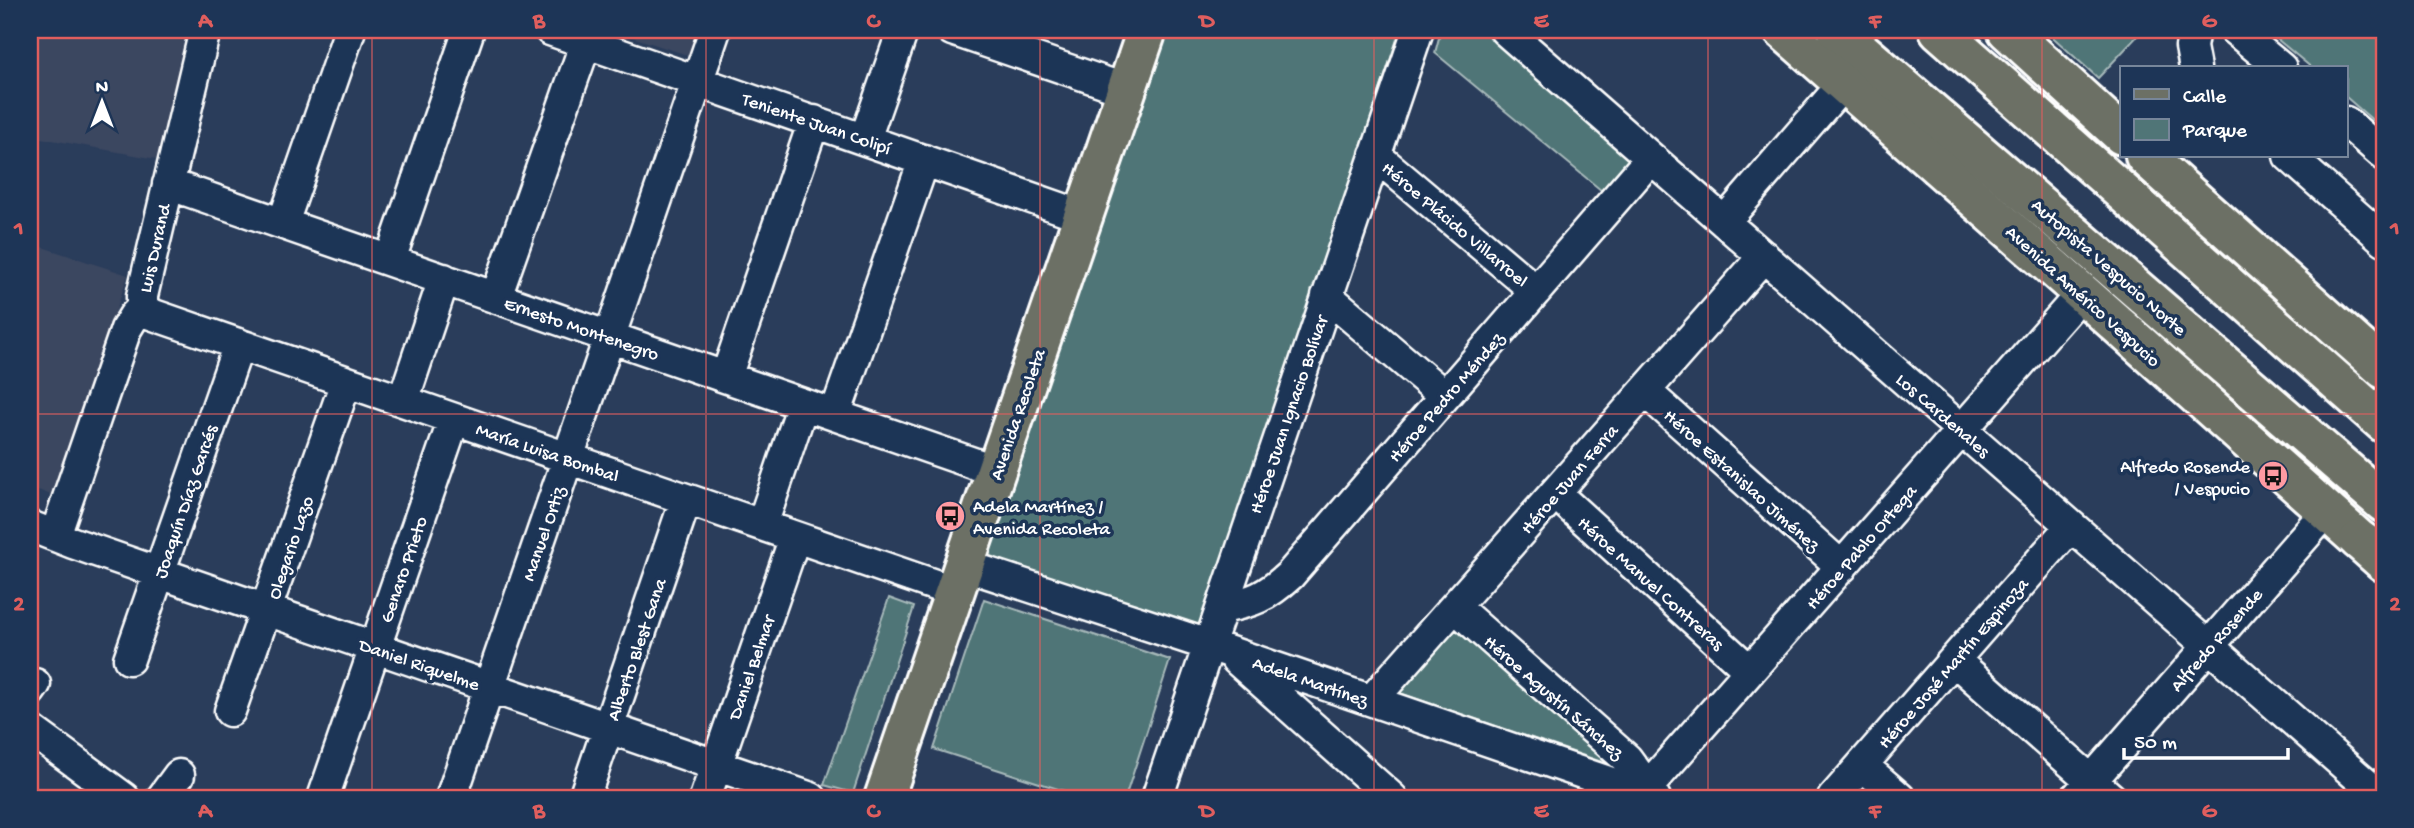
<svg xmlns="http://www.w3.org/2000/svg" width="2414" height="828" viewBox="0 0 2414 828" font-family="'Gochi Hand',sans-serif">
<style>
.built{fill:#3a4660}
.green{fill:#507577;stroke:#a8babb;stroke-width:2}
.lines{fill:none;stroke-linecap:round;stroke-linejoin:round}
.minor-casing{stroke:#fff;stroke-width:35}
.major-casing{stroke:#fff;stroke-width:44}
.highway-casing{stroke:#fff;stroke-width:44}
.minor{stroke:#1d3557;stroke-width:30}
.major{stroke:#6c7065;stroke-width:38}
.highway{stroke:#6c7065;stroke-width:38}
.grid{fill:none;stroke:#e05e5e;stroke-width:2;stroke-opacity:0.55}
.labels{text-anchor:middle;stroke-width:7;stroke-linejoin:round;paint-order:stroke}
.street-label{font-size:19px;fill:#fff;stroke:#1d3557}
.poi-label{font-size:19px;fill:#fff;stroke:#1d3557;text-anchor:end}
.neatline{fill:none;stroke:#e05e5e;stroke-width:2.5}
.grid-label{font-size:23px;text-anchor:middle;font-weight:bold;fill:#e05e5e}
</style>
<rect width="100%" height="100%" fill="#2a3d5b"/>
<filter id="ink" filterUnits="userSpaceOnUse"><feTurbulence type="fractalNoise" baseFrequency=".0143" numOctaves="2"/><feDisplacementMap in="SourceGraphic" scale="14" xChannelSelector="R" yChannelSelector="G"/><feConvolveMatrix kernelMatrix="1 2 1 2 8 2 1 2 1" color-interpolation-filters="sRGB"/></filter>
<g filter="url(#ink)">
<path class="built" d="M30,30H186L162,160L30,136Z
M611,30H702L693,57Z
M30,243L128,275L54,496L30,487Z"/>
<path class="green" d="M1163,30H1400L1203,628L981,556Z
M1441,30H1483L1633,159L1602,191L1435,53Z
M2045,30H2143L2098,78Z
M2266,30H2384V130L2346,97V68H2312Z
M889,598L914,607L853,793L824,785Z
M984,599L1170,660L1125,798H1086L934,749Z
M1466,628L1613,758L1602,762L1391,690L1453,629Z"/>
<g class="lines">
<g class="minor-casing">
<path id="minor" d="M550,30L1083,216
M952,30L1127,90
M1505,30L2382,798
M2194,30L2191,47L2195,68
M2235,30L2281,68
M2346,122L2384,155
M865,139L903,30
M1375,155L1536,291
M2289,156L2384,240
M168,184L996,471
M1724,222L1844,83
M283,223L350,30
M390,260L469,30
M1327,296L1445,396
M496,297L586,42
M142,308L151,314L955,592
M142,308V296L205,30
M726,377L814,121
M1645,391L1842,567
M403,401L444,279
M835,415L924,160
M1555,493L1750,671
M762,525L803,404
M30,526L73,543L811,798
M55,536L126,329L134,316L142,308
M964,565L1227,651L1655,798
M1455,607L1627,759L1638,774L1642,793
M1222,608C1253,602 1266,597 1290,575L1651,158
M129,659L239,344
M1236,659L1392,798
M1954,660L2111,798
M30,691L35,684
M1372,700L1764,256
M230,711L346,382
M30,729L124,798
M1862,765L1900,798
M162,798L179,775
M323,798L454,419
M451,798L715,30
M584,798L686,499
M705,798L795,537
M1157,798L1418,30
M1638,798L2082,293
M1833,798L2071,526
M2076,798L2326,512"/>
</g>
<g class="major-casing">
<path id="major" d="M1783,30L2082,293L2384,562
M2007,30L2122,135
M2145,156L2384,369
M884,798L1147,30"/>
</g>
<g class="highway-casing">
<path id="highway" d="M1837,30L2384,503
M1939,30L2384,423
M2359,540L2384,555"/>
</g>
<use href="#minor" class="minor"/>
<use href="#major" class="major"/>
<use href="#highway" class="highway"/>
</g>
</g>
<path class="grid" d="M372,30V798M706,30V798M1040,30V798M1374,30V798M1708,30V798M2042,30V798M30,414H2384"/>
<defs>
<g id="bus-disc" transform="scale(1.575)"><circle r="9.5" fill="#ff9aa2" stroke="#1d3557"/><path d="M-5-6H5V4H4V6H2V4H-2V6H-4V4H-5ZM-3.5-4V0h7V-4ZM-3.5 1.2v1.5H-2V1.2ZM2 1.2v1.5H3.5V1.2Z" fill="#111"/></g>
</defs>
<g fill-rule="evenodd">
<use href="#bus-disc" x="2273" y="476"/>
<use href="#bus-disc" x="950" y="516"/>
</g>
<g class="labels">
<g class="street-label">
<text transform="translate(817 122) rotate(19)" y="7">Teniente Juan Colipí</text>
<text transform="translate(1456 223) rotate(40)" y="7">Héroe Plácido Villarroel</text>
<text transform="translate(153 248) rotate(-77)" y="7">Luis Durand</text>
<text transform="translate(2110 266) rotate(41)" y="7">Autopista Vespucio Norte</text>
<text transform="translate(2084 295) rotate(42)" y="7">Avenida Américo Vespucio</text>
<text transform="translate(582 327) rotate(19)" y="7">Ernesto Montenegro</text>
<text transform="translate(1445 396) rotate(-49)" y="7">Héroe Pedro Méndez</text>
<text transform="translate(1016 414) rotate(-71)" y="7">Avenida Recoleta</text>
<text transform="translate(1287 414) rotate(-71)" y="7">Héroe Juan Ignacio Bolívar</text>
<text transform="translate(1944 414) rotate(41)" y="7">Los Cardenales</text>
<text transform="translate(548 451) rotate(19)" y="7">María Luisa Bombal</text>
<text transform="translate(1568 478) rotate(-49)" y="7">Héroe Juan Ferra</text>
<text transform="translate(1743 479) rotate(42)" y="7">Héroe Estanislao Jiménez</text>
<text transform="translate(184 501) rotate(-71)" y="7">Joaquín Díaz Garcés</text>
<text transform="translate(542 533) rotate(-71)" y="7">Manuel Ortiz</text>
<text transform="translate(1860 546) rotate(-49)" y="7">Héroe Pablo Ortega</text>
<text transform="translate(289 547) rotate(-71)" y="7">Olegario Lazo</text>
<text transform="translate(402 569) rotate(-71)" y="7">Genaro Prieto</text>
<text transform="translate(1652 582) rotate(42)" y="7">Héroe Manuel Contreras</text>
<text transform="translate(2215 639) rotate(-49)" y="7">Alfredo Rosende</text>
<text transform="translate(635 649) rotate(-71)" y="7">Alberto Blest Gana</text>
<text transform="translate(1952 662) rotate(-49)" y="7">Héroe José Martín Espinoza</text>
<text transform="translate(420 663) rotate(19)" y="7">Daniel Riquelme</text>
<text transform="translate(750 667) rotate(-71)" y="7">Daniel Belmar</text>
<text transform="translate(1311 680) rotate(19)" y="7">Adela Martínez</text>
<text transform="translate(1555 696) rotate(41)" y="7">Héroe Agustín Sánchez</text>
</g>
<g class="poi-label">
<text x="2250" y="472">Alfredo Rosende<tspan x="2250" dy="22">/ Vespucio</tspan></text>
<text x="973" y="512" text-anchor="start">Adela Martínez /<tspan x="973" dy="22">Avenida Recoleta</tspan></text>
</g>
</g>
<rect width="2414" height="828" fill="none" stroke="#1d3557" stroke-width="77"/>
<rect x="2120" y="66" width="228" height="91" fill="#1d3557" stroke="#77869a" stroke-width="2"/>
<rect x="2134" y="89" width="35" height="10" fill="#6c7065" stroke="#77869a" stroke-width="2"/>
<text x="2183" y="102" font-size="21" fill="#ffffff">Calle</text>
<rect x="2134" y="119" width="35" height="21" fill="#507577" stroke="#77869a" stroke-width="2"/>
<text x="2183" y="136" font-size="21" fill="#ffffff">Parque</text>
<g transform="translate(102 102)" stroke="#1d3557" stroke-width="5" paint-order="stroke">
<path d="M0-5L12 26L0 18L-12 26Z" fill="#ffffff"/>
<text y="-10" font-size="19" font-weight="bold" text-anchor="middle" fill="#ffffff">N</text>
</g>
<path d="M2124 748v10h164v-10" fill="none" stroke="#ffffff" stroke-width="3.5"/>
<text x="2134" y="748" font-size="21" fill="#ffffff" stroke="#1d3557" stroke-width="5" paint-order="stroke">50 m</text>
<rect x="38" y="38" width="2338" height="752" class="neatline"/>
<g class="grid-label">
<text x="205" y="27">A</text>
<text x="539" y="27">B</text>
<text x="873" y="27">C</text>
<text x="1207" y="27">D</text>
<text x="1541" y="27">E</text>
<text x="1875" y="27">F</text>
<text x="2209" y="27">G</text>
<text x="19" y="234">1</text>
<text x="2395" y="234">1</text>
<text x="19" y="610">2</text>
<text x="2395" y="610">2</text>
<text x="205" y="817">A</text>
<text x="539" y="817">B</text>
<text x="873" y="817">C</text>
<text x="1207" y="817">D</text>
<text x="1541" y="817">E</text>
<text x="1875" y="817">F</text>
<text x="2209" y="817">G</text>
</g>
</svg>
